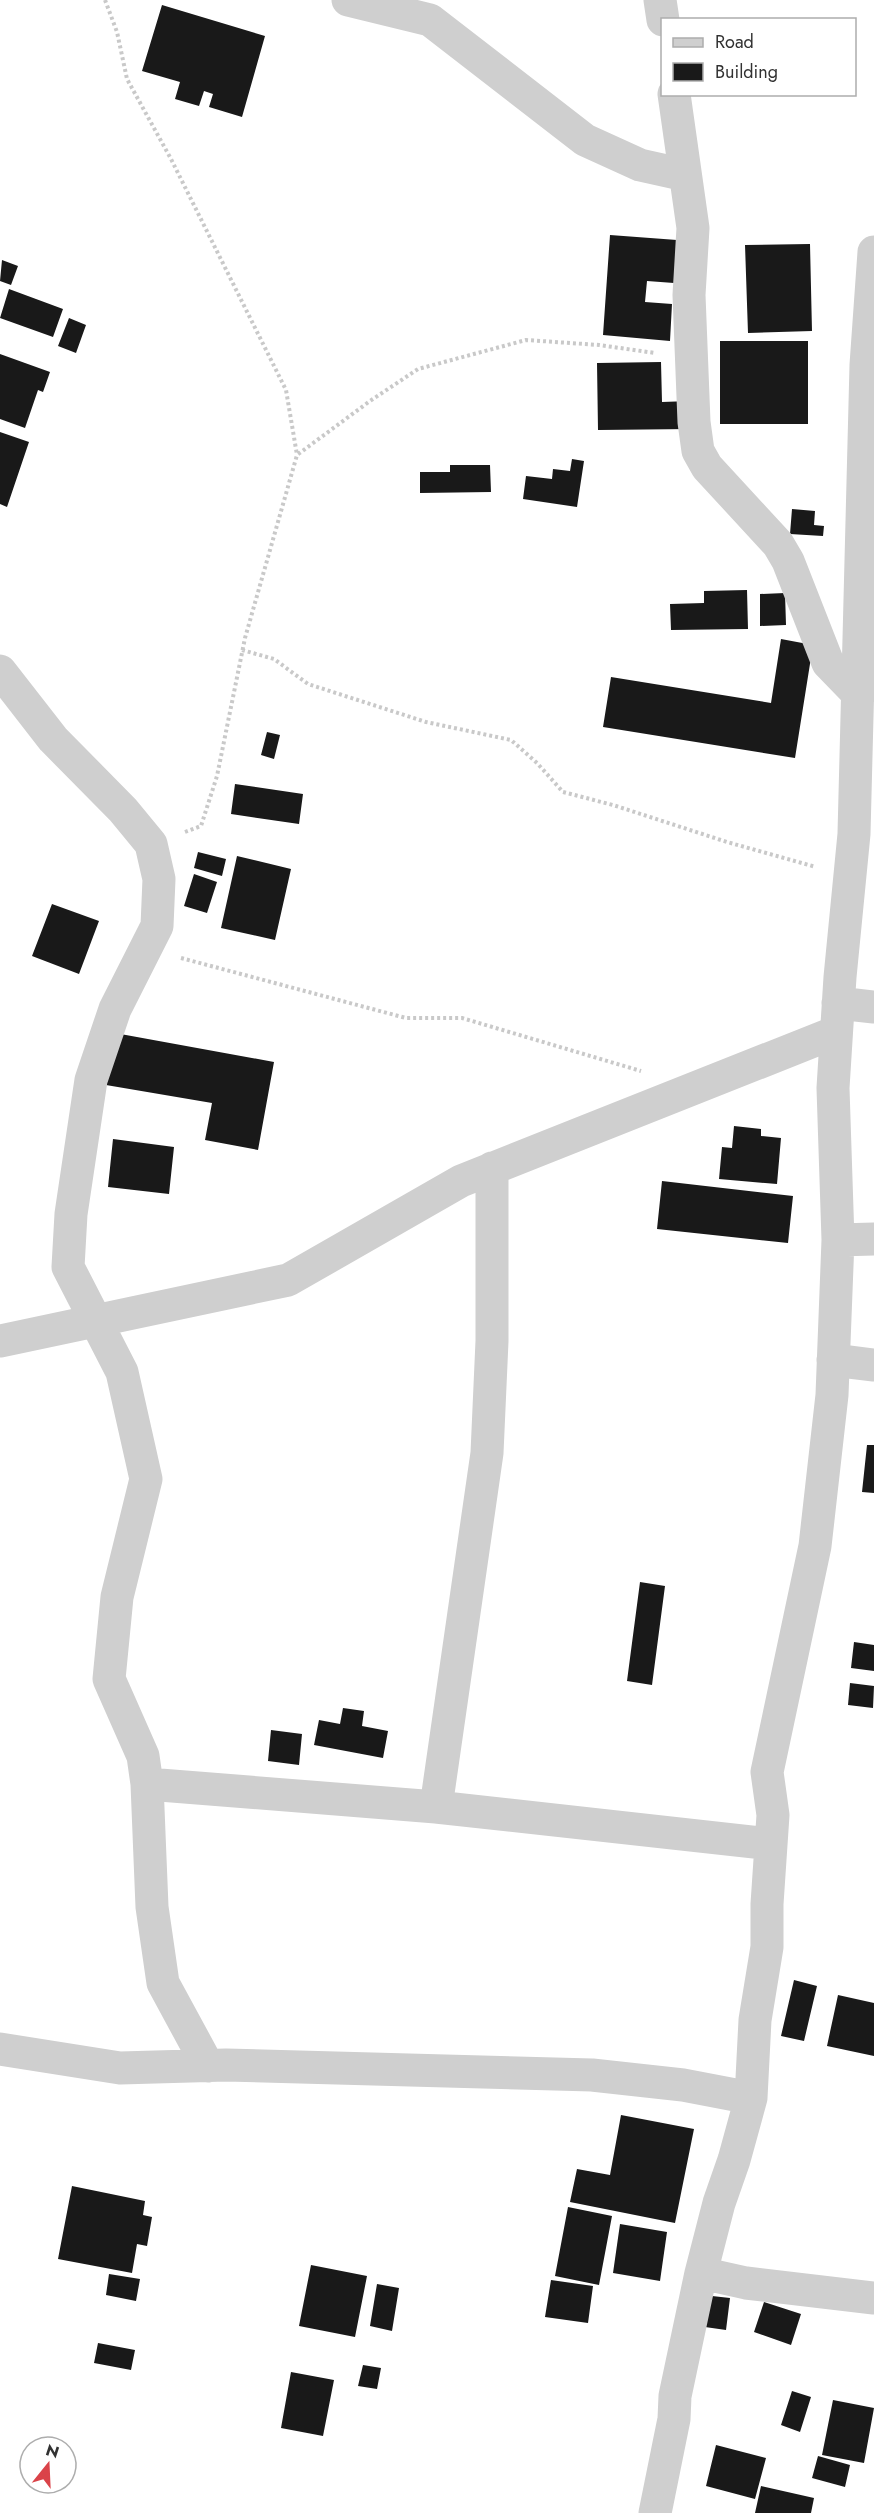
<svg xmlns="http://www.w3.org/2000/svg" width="874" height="2513" viewBox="0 0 874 2513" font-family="Jost,sans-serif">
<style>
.building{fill:#191919}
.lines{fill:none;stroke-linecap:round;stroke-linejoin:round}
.path{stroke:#c9c9c9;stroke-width:4;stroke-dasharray:3 3;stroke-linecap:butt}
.street{stroke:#cfcfcf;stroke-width:33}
</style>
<rect width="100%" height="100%" fill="#fff"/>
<path class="building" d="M162,5L265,36L242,117L209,107L213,94L204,91L199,106L175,99L180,82L142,71Z
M610,235L677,240L674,283L647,281L645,302L672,304L670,341L603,335Z
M810,244L812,331L748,333L745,245Z
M2,260L18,266L11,285L0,281Z
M9,289L63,309L53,337L0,318Z
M69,318L86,325L76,353L58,346Z
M720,341H808V424H720Z
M0,354L50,372L43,392L38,390L25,428L0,419Z
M661,362L662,402L690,401L691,429L598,430L597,363Z
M0,432L29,442L7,507L0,504Z
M572,459L584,461L577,507L523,499L526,476L552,479L553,469L570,471Z
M450,465H490L491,492L420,493V472H450Z
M792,509L815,511L814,525L824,526L823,536L790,534Z
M747,590L748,629L671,630L670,604L704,603V591Z
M785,593L786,625L760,626V594Z
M781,639L813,645L795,758L603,727L611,677L771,703Z
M267,732L280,735L274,759L261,755Z
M235,784L303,794L299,824L231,814Z
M198,852L226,859L222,876L194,868Z
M237,856L291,869L275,940L221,928Z
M194,874L217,882L207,913L184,906Z
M52,904L99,921L79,974L32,956Z
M115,1033L274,1062L258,1150L205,1140L212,1103L106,1085Z
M734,1126L761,1129V1136L781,1138L777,1184L719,1179L722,1147L732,1148Z
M113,1139L174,1147L169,1194L108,1187Z
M662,1181L793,1196L788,1243L657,1229Z
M867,1445H874V1493L862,1492Z
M640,1582L665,1586L652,1685L627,1681Z
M854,1642L874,1645V1671L851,1668Z
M850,1683L874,1686L873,1708L848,1705Z
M343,1708L364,1711L362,1726L388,1731L383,1758L314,1745L319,1720L340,1724Z
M271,1730L302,1734L299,1765L268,1761Z
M794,1980L817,1986L804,2041L781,2036Z
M838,1995L874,2003V2056L827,2046Z
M621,2115L694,2129L675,2223L570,2202L577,2169L610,2175Z
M72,2186L145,2201L143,2215L152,2217L147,2246L137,2244L132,2273L58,2259Z
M568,2207L612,2216L599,2285L555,2276Z
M620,2224L667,2232L660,2281L613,2273Z
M311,2265L367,2276L355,2337L299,2326Z
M109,2274L140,2279L136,2301L106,2295Z
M551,2280L593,2286L588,2323L545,2317Z
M377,2284L399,2288L392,2331L370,2326Z
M703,2295L730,2298L726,2330L698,2326Z
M764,2302L801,2314L791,2345L754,2332Z
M98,2343L135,2350L131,2370L94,2363Z
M363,2365L381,2368L377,2389L358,2386Z
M291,2372L334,2380L323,2436L281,2428Z
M792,2391L811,2397L800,2432L781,2425Z
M833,2400L874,2408L864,2463L822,2455Z
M716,2445L766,2458L755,2499L706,2486Z
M818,2456L850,2465L845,2487L812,2478Z
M761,2486L814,2498L811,2513H755Z"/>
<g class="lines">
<path class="path" d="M105,0L117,32L127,79L171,159L286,390L297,455
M242,650L274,659L308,684L426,722L511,740L537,763L563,792L613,805L727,842L816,867
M185,832L201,826L217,776L245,638L297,455L370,401L418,369L526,340L599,345L655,353
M181,958L406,1018H462L641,1071"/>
<path class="street" d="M348,0L430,20L585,140L640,165L685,175
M660,0L663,20
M674,94L693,228L689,295L694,422L698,451L707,467L778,544L788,561L828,663L859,695
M0,671L53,739L123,810L151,844L159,879L157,926L115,1009L91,1080L71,1214L68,1267L122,1372L146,1479L117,1597L109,1679L143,1756L147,1784L152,1907L163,1983L208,2066
M838,1003L874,1007
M838,1240L874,1239
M0,1341L288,1280L461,1181L836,1032
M833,1360L874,1365
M147,1784L436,1807L771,1844
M436,1807L487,1453L492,1341V1168
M0,2049L120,2068L226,2065L592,2075L683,2085L751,2098
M701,2273L746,2283L874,2298
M655,2513L674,2419L675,2396L701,2273L719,2203L734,2160L751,2098L755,2020L767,1947V1904L773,1815L767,1772L815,1546L832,1395L838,1240L833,1088L840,977L854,834L866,365L874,252"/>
</g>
<rect x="661" y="18" width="195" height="78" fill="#ffffff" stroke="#adadad" stroke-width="1.5"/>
<rect x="673" y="38" width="30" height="9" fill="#cfcfcf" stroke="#adadad" stroke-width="1.5"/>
<text x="715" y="48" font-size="18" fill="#323232">Road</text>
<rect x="673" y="63" width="30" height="18" fill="#191919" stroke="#adadad" stroke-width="1.5"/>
<text x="715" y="78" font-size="18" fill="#323232">Building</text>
<g transform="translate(48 2465) rotate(18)"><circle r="28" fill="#ffffff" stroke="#adadad" stroke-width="1.5"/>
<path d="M0-4.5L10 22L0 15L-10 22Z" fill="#da4349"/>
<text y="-9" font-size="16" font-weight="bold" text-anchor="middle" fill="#323232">N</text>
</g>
</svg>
